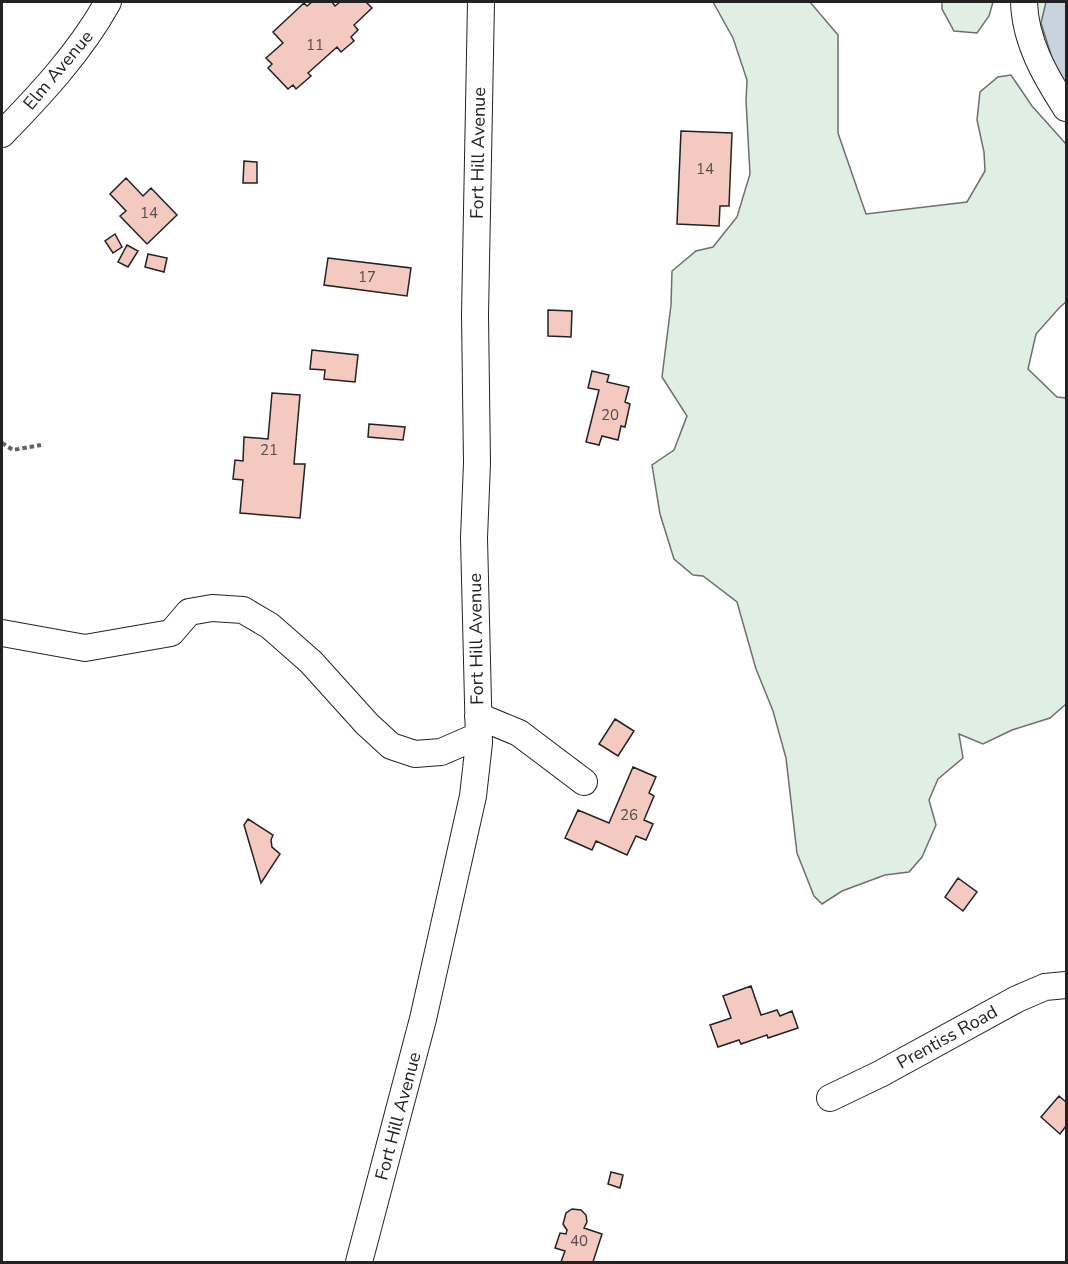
<svg xmlns="http://www.w3.org/2000/svg" width="1068" height="1264" viewBox="0 0 1068 1264" font-family="'Nunito Sans',sans-serif">
<style>
.green{fill:#e0efe3;stroke:#6f6f6f;stroke-width:1.5}
.water{fill:#c7d3dd;stroke:#6f6f6f;stroke-width:1.5}
.building{fill:#f3c9c0;stroke:#222;stroke-width:1.5}
.lines{fill:none;stroke-linecap:round;stroke-linejoin:round}
.minor-casing{stroke:#222;stroke-width:28}
.path{stroke:#646464;stroke-width:4;stroke-dasharray:4.5 3;stroke-linecap:butt}
.minor{stroke:#fff;stroke-width:26}
.labels{text-anchor:middle;stroke-width:4.5;stroke-linejoin:round;paint-order:stroke}
.number-label{font-size:15px;fill:#564c4a}
.street-label{font-size:18px;fill:#222;stroke:#fff}
</style>
<rect width="100%" height="100%" fill="#fff"/>
<path class="green" d="M713,2H810L838,35V133L866,214L967,202L985,171L984,152L977,120L980,92L998,77L1011,75L1032,106L1066,144V302L1060,307L1036,334L1028,369L1057,397L1066,398V704L1050,718L1012,730L983,744L959,734L963,758L938,779L929,800L936,825L922,857L909,872L885,875L842,891L822,904L814,896L797,853L786,758L773,711L756,669L737,602L703,576L693,575L674,559L660,514L652,465L674,450L687,416L662,377L671,305L672,271L696,251L713,247L737,217L750,174L746,101L747,80L733,38Z
M942,2H993L989,16L977,33L954,31L942,9Z
M1032,2H1065L1053,16L1042,36Z"/>
<path class="water" d="M1046,2H1066V83L1057,74L1041,23Z"/>
<path class="building" d="M312,2H332L335,6L340,2H366L372,8L354,25L358,30L351,37L354,41L341,52L337,47L308,73L311,76L296,89L293,85L288,89L268,68L272,64L266,58L283,43L273,32L304,3L307,6Z
M681,131L732,133L729,206H720L719,226L677,224Z
M244,161L257,162V183H243Z
M126,178L143,196L151,188L177,215L147,244L120,216L126,211L110,194Z
M115,234L122,247L113,253L105,241Z
M127,245L138,251L128,267L118,262Z
M148,254L167,258L164,272L145,267Z
M328,258L411,268L407,296L324,285Z
M548,310L572,311L571,337L548,336Z
M312,350L358,355L355,382L324,379L325,370L310,369Z
M592,371L609,375L607,382L629,387L625,402L630,404L625,427L621,426L618,440L602,436L599,445L586,442L599,390L588,388Z
M272,393L300,395L294,464H305L300,518L240,513L243,480L233,479L235,460L243,461L244,437L268,439Z
M369,424L405,427L403,440L368,437Z
M615,719L634,731L618,756L599,744Z
M633,767L656,777L649,793L654,796L644,820L653,824L646,840L636,836L627,855L596,841L592,850L565,838L578,810L609,823Z
M248,819L273,835L271,840L272,847L280,854L261,883L244,825Z
M958,878L977,892L963,911L945,897Z
M751,986L761,1015L777,1010L780,1016L792,1011L798,1028L768,1038L767,1035L741,1044L739,1040L718,1047L710,1025L731,1018L723,996Z
M1059,1096L1066,1102V1126L1060,1134L1041,1117Z
M611,1172L623,1175L620,1188L608,1184Z
M572,1209L581,1210L586,1215L587,1222L584,1228L602,1234L593,1262H561L565,1251L555,1248L560,1233L566,1234L567,1230L563,1224L566,1213Z"/>
<g class="lines">
<g class="minor-casing">
<path id="minor" d="M1024,2C1025,41 1045,76 1066,108
M2,134C41,94 81,51 108,2
M2,633L85,648L171,633L189,612L212,608L243,610L270,626L311,662L367,724L391,746L415,754L441,752L478,736
M478,716L519,733L584,782
M830,1098L880,1074L1017,999L1045,987L1066,985
M359,1262L423,1019L473,796L479,743L474,538L477,463L475,315L481,2"/>
</g>
<path class="path" d="M2,443L13,450L41,445"/>
<use href="#minor" class="minor"/>
</g>
<g class="labels">
<g class="number-label">
<text x="315" y="50">11</text>
<text x="705" y="174">14</text>
<text x="149" y="218">14</text>
<text x="367" y="282">17</text>
<text x="610" y="420">20</text>
<text x="269" y="455">21</text>
<text x="629" y="820">26</text>
<text x="579" y="1246">40</text>
</g>
<g class="street-label">
<text transform="translate(58 70) rotate(-50)" y="6">Elm Avenue</text>
<text transform="translate(478 153) rotate(-89)" y="6">Fort Hill Avenue</text>
<text transform="translate(476 639) rotate(-91)" y="6">Fort Hill Avenue</text>
<text transform="translate(947 1037) rotate(-29)" y="6">Prentiss Road</text>
<text transform="translate(398 1116) rotate(-75)" y="6">Fort Hill Avenue</text>
</g>
</g>
<rect width="1068" height="1264" fill="none" stroke="#222222" stroke-width="6"/>
</svg>
